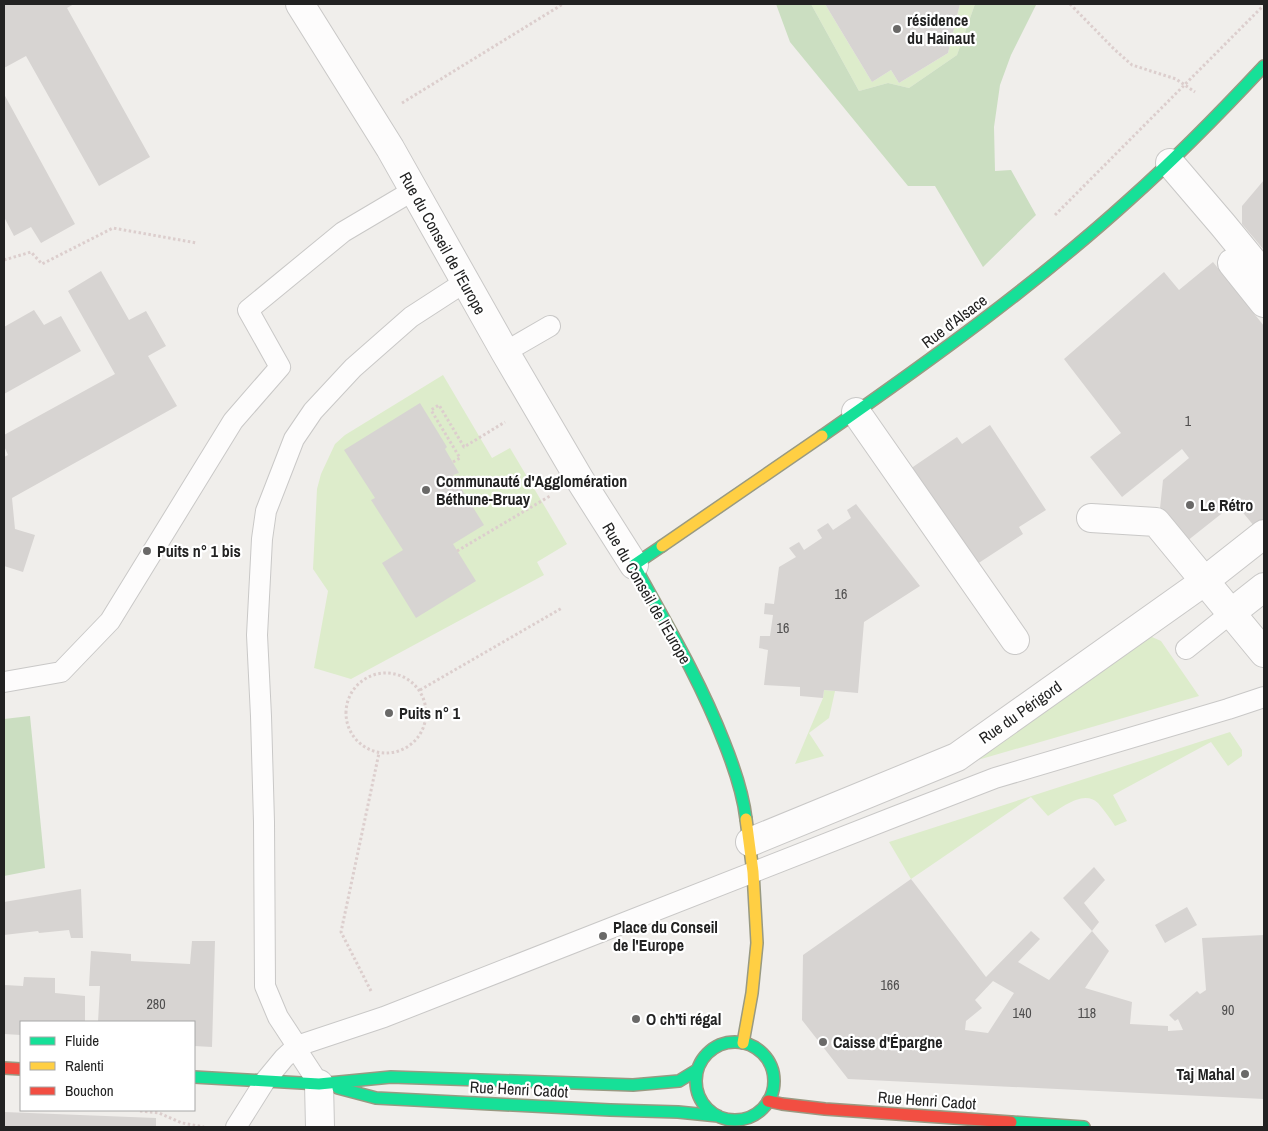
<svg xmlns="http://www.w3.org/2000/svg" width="1268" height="1131" viewBox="0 0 1268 1131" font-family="'Archivo Narrow',sans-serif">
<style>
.grass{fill:#ddeccb}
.forest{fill:#cbdec1}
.building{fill:#d7d4d2;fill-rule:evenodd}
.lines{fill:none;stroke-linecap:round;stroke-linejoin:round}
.lane-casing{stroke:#c9c8c7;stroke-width:22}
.street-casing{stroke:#c9c8c7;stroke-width:30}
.fast-casing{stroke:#999a82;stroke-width:14}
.slow-casing{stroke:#999a82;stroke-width:14}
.jam-casing{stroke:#999a82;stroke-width:14}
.path{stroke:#dccecd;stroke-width:3;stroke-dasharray:2.5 2.5;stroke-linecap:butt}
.lane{stroke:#fdfcfc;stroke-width:20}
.street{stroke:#fdfcfc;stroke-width:28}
.fast{stroke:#16e098;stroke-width:11}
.slow{stroke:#ffcf43;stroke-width:11}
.jam{stroke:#f24e42;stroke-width:11}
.poi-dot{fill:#6a6968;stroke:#fff;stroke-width:2}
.labels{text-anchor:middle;stroke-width:4.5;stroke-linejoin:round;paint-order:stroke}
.number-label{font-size:14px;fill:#4f4e4e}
.poi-label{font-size:16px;font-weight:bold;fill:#222;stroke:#fff;text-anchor:start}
.street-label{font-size:16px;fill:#222;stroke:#fff}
</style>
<rect width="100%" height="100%" fill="#f0eeeb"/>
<path class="grass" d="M811,4H825L872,82L891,70L899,83L948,53L960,4H975L957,55L909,88L888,83L859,91Z
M443,375L492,458L510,448L567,544L537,562L544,575L351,679L314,668L328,591L313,569L317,489L321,474L335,444L345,435Z
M1147,637H1152L1161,641L1199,696L964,764Z
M824,690L835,691L829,718L809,733L824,756L795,764L823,698Z
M1230,732L1242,750V756L1228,766L1211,742L1113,795L1127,821L1115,826C1110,818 1104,810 1098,803C1084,789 1061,808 1048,816L1031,797L911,879L889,842Z"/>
<path class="forest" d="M776,4H811L859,91L888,83L909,88L957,55L975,4H1035L1036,5L1011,55L1000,85L994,127L995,171L1011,170L1036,215L983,267L935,186H908L790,42Z
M30,716L45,868L4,876V719Z"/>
<path class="building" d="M4,4H74L67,8L150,157L99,186L26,56L4,68Z
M825,4H960L948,53L899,83L891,70L872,82Z
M4,94L75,224L41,243L31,227L14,236L4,217Z
M1264,180V250L1242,224V206Z
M1213,262L1264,326V538L1235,503L1182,545L1159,518L1163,480L1189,458L1182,449L1122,497L1090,457L1121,433L1064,359L1164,272L1179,290Z
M101,271L129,320L146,311L166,346L148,356L177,406L12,498L15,529L35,535L23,572L4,566V457L8,455L4,446V435L115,374L68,291Z
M34,310L44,325L61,316L81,351L4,394V327Z
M420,403L447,447L445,449L459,473L453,475L484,525L453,544L476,581L416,618L382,563L403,550L371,500L375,498L344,450Z
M990,425L1046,510L1019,527L1023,534L968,570L904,473L957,437L962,444Z
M856,504L920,586L864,622L858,693L824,690L823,698L800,696V687L764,685L768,650L759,648L760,636H770L773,615L764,614L765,603L774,604L779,567L796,557L789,548L799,542L804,550L822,538L817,530L828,523L833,530L851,518L847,510Z
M1094,867L1105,880L1084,903L1099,922L1092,931L1063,898Z
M911,879L986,977L1031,931L1040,939L1018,962L1049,980L1092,931L1109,951L1085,988L1132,1002L1130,1024L1168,1026V1031L1183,1030L1178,1019L1175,1021L1169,1015L1197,991L1200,994L1206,990L1202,938L1264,935V1099L848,1079L802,1020L803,955ZM993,981L1014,993L988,1033L965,1030L966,1021L982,1008L975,1000Z
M81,889L83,938H71L69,930L39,933L38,931L4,935V902Z
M1187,907L1197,925L1165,943L1155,925Z
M192,941H215L212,1047L194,1046V1022H98L100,986H89L91,951L131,954V961L190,964Z
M24,977L55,978V993L85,996V1022H21V1035L4,1034V985L23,986Z
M4,1112L156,1118V1127H4Z"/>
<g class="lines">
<g class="lane-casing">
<path id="lane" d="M505,352L550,326
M1186,649L1231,613
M4,682L61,672L110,621L233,421L280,367L248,310L343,232L414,190
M319,1084L302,1058L297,1046L278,1017L265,986L264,822L261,716L257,635L262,539L266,511L294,439L313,411L353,368L411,317L465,282
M236,1127L265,1081L284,1058L297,1046L384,1017L894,817L995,778L1228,709L1264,697"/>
</g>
<g class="street-casing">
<path id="street" d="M300,4L390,148L505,352L580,480L634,565
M1170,163L1223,225L1264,275
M1232,263L1264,303
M856,412L1015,640
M1091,518L1156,522L1264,653
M1231,613L1264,587
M750,842L957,757L1198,586L1264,534
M319,1084L320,1127"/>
</g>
<g class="fast-casing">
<path id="fast" d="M822,436C928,362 1034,286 1130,199C1177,157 1221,112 1264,66
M662,546L634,565C666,623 700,680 724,742C734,767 743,792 746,819
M696 1081a39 39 0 1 1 78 0a39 39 0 1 1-78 0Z
M194,1077L319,1084L391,1077L633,1085L679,1081L697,1070
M338,1088L376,1098L610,1110L678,1112L718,1116
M1011,1122L1084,1127"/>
</g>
<g class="slow-casing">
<path id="slow" d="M662,546L822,436
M743,1043L752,993L757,943L753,872L746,819"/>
</g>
<g class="jam-casing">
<path id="jam" d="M4,1068L21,1069
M768,1101L782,1104L825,1109L1011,1122"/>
</g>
<path class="path" d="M1070,4L1114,49L1132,65L1176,79L1195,92
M402,103L563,4
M1055,215L1264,5
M4,260L31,252L42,264L113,228L197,243
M453,462L460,458L431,410L439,405L464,447L505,422
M457,551L550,496
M346 713a40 40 0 1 1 80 0a40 40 0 1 1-80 0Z
M420,690L562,608
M371,991L341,932L379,753
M140,1111L159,1113L182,1123L204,1127"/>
<use href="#lane" class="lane"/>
<use href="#street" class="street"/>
<use href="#fast" class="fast"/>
<use href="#slow" class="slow"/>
<use href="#jam" class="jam"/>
</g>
<g class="poi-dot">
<circle cx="897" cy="29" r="5"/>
<circle cx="426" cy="490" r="5"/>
<circle cx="1190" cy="505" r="5"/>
<circle cx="147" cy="551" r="5"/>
<circle cx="389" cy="713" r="5"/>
<circle cx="603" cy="936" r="5"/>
<circle cx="636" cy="1019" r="5"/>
<circle cx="823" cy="1042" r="5"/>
<circle cx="1245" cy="1074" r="5"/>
</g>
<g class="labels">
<g class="number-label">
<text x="1188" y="426">1</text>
<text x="841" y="599">16</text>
<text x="783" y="633">16</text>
<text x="890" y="990">166</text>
<text x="156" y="1009">280</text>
<text x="1228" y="1015">90</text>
<text x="1022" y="1018">140</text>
<text x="1087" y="1018">118</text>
</g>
<g class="poi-label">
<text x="907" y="26">résidence<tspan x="907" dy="18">du Hainaut</tspan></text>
<text x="436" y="487">Communauté d'Agglomération<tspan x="436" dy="18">Béthune-Bruay</tspan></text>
<text x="1200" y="511">Le Rétro</text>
<text x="157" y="557">Puits n° 1 bis</text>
<text x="399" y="719">Puits n° 1</text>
<text x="613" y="933">Place du Conseil<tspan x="613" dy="18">de l'Europe</tspan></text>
<text x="646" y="1025">O ch'ti régal</text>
<text x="833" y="1048">Caisse d'Épargne</text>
<text x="1235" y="1080" text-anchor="end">Taj Mahal</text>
</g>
<g class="street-label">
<text transform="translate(443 243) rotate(61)" y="6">Rue du Conseil de l'Europe</text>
<text transform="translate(954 321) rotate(-37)" y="6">Rue d'Alsace</text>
<text transform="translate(647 593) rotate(60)" y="6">Rue du Conseil de l'Europe</text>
<text transform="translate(1020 712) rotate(-35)" y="6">Rue du Périgord</text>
<text transform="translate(519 1089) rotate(3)" y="6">Rue Henri Cadot</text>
<text transform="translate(927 1100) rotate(4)" y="6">Rue Henri Cadot</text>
</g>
</g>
<rect width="1268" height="1131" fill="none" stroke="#222222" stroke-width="10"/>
<rect x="20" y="1021" width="175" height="90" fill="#ffffff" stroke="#a7a7a7"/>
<rect x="30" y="1037" width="25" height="8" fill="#16e098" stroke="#a7a7a7"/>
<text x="65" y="1046" font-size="15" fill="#222222">Fluide</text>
<rect x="30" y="1062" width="25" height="8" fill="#ffcf43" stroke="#a7a7a7"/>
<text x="65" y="1071" font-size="15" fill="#222222">Ralenti</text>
<rect x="30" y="1087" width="25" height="8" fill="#f24e42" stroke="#a7a7a7"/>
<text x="65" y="1096" font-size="15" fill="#222222">Bouchon</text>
</svg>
